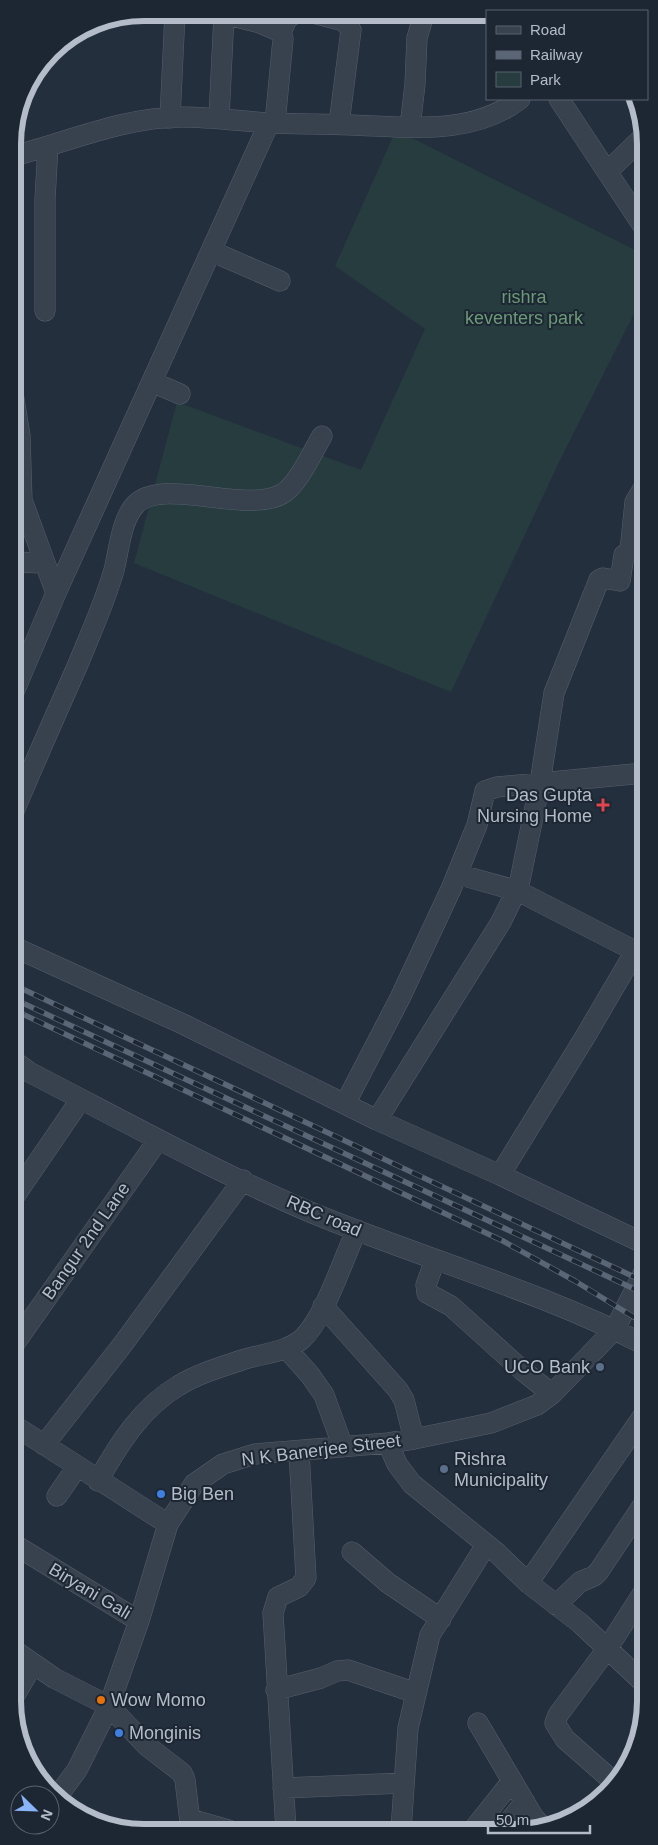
<svg xmlns="http://www.w3.org/2000/svg" width="658" height="1845" viewBox="0 0 658 1845" font-family="Arial,sans-serif">
<style>
.green{fill:#263c3f}
.lines{fill:none;stroke-linecap:round;stroke-linejoin:round}
.minor-casing{stroke:#565f6c;stroke-width:21}
.minor{stroke:#38414e;stroke-width:20}
.rail-casing{stroke:#5a6575;stroke-width:5.5}
.rail{stroke:#1d2633;stroke-width:4;stroke-dasharray:11;stroke-linecap:butt}
.health-dot{fill:#e0444e;stroke:#1d2633;stroke-width:2}
.service-dot{fill:#5c6f8a;stroke:#1d2633;stroke-width:2}
.shop-dot{fill:#3f7fe0;stroke:#1d2633;stroke-width:2}
.food-dot{fill:#e8710a;stroke:#1d2633;stroke-width:2}
.labels{text-anchor:middle;stroke-width:4;stroke-linejoin:round;paint-order:stroke}
.park-label{font-size:18px;fill:#6b9a76;stroke:#1d2633}
.poi-label{font-size:18px;fill:#b4bcc9;stroke:#1d2633;text-anchor:start}
.street-label{font-size:18px;fill:#b4bcc9;stroke:#1d2633}
.rim{fill:none;stroke:#b4bcc9;stroke-width:6}
</style>
<rect width="100%" height="100%" fill="#242f3e"/>
<path class="green" d="M396,130L643,254V296L560,460L451,692L134,563L177,402L361,470L425,329L335,266Z"/>
<g class="lines">
<g class="minor-casing">
<path id="minor" d="M220,13L260,23L281,32L283,39L275,123
M317,14L344,21L351,30L339,124
M281,32L287,19L295,13
M559,99L643,226
M170,118L175,13
M219,118L224,14
M410,127L415,84L417,38L424,14
M13,156C68,142 124,117 182,117C211,117 240,121 269,123C297,124 324,124 352,125C409,127 472,136 520,99
M607,172L643,137
M211,251L280,281
M45,311V199L48,146
M152,382L180,394
M13,393L20,436L22,500L56,593
M630,551L635,502L643,489
M13,562L44,563
M14,692L56,593L269,123
M14,811C35,761 57,712 79,662C91,632 105,602 114,570C119,551 121,518 137,503C166,478 246,514 282,494C298,485 313,451 322,436
M457,874L518,891L637,952
M14,947L185,1025L377,1120L500,1175L585,1037L633,955L644,952
M14,1061L29,1072C122,1120 214,1171 310,1212C421,1258 538,1290 645,1345
M345,1104L400,998L451,889L477,825L485,791L497,787L644,773
M377,1120L501,922L519,885L540,783L554,693L599,580L603,578L620,581L624,555L630,551L644,552
M500,1175L645,1244
M14,1197L81,1099
M435,1260L426,1285L427,1293L451,1306L522,1370L552,1394
M323,1306L398,1390L404,1400L414,1439
M15,1343L158,1140
M286,1348L310,1375L324,1395L343,1447
M15,1426L168,1524
M388,1443L397,1464L412,1484L497,1553L528,1583L580,1623L645,1684
M44,1445L123,1344L243,1180
M98,1481C118,1445 142,1407 178,1386C197,1374 221,1367 242,1360C261,1354 287,1352 302,1339C325,1318 343,1258 357,1230
M57,1496L77,1467
M15,1545L139,1621
M352,1552L388,1583L441,1619
M528,1583L645,1413
M556,1605L580,1582L594,1576L599,1571L645,1502
M15,1651L54,1678L109,1706L147,1746L182,1773L185,1780L191,1830
M276,1690L321,1678L337,1671L348,1670L416,1693
M15,1695L33,1664
M478,1723L534,1818L544,1828
M615,1783L565,1739L555,1723L558,1715L607,1649L645,1590
M283,1788L404,1783
M57,1797L77,1770L109,1706L139,1621L168,1524L194,1484L223,1464L255,1454L388,1443L414,1439L491,1423L537,1405L552,1394L615,1329L645,1270
M190,1819L229,1830
M286,1830L273,1613L278,1597L299,1587L306,1578L299,1451
M401,1830L408,1728L430,1635L486,1545
M473,1830L512,1781
M502,1830L525,1802"/>
</g>
<use href="#minor" class="minor"/>
<g class="rail-casing">
<path id="rail" d="M14,985L645,1282
M14,999L645,1294
M14,1010L503,1241L575,1281L645,1324"/>
</g>
<use href="#rail" class="rail"/>
</g>
<path class="health-dot" d="M600.5 797.5h5v5h5v5h-5v5h-5v-5h-5v-5h5z"/>
<g class="service-dot">
<circle cx="600" cy="1367" r="5"/>
<circle cx="444" cy="1469" r="5"/>
</g>
<g class="shop-dot">
<circle cx="161" cy="1494" r="5"/>
<circle cx="119" cy="1733" r="5"/>
</g>
<circle class="food-dot" cx="101" cy="1700" r="5"/>
<g class="labels">
<g class="park-label">
<text x="524" y="303">rishra<tspan x="524" dy="21">keventers park</tspan></text>
</g>
<g class="poi-label">
<text x="592" y="801" text-anchor="end">Das Gupta<tspan x="592" dy="21">Nursing Home</tspan></text>
<text x="590" y="1373" text-anchor="end">UCO Bank</text>
<text x="454" y="1465">Rishra<tspan x="454" dy="21">Municipality</tspan></text>
<text x="171" y="1500">Big Ben</text>
<text x="111" y="1706">Wow Momo</text>
<text x="129" y="1739">Monginis</text>
</g>
<g class="street-label">
<text transform="translate(324 1216) rotate(23)" y="6">RBC road</text>
<text transform="translate(86 1241) rotate(-55)" y="6">Bangur 2nd Lane</text>
<text transform="translate(321 1450) rotate(-7)" y="6">N K Banerjee Street</text>
<text transform="translate(90 1591) rotate(31)" y="6">Biryani Gali</text>
</g>
</g>
<path d="M0 0H658V1845H0ZM144 21H514A123 123 0 0 1 637 144V1701A123 123 0 0 1 514 1824H144A123 123 0 0 1 21 1701V144A123 123 0 0 1 144 21Z" fill="#1d2633" fill-rule="evenodd"/>
<path class="rim" d="M144 21H514A123 123 0 0 1 637 144V1701A123 123 0 0 1 514 1824H144A123 123 0 0 1 21 1701V144A123 123 0 0 1 144 21Z"/>
<rect x="486" y="10" width="162" height="90" fill="#1d2633" stroke="#59626f"/>
<rect x="496" y="26" width="25" height="8" fill="#38414e" stroke="#59626f"/>
<text x="530" y="35" font-size="15" fill="#b4bcc9">Road</text>
<rect x="496" y="51" width="25" height="8" fill="#5a6575" stroke="#59626f"/>
<text x="530" y="60" font-size="15" fill="#b4bcc9">Railway</text>
<rect x="496" y="72" width="25" height="15" fill="#263c3f" stroke="#59626f"/>
<text x="530" y="85" font-size="15" fill="#b4bcc9">Park</text>
<g transform="translate(35 1810) rotate(113)"><circle r="24" fill="#1d2633" stroke="#59626f"/>
<path d="M0-4L9 19L0 12L-9 19Z" fill="#8ab4f8"/>
<text y="-8" font-size="14" font-weight="bold" text-anchor="middle" fill="#b4bcc9">N</text>
</g>
<path d="M488 1825v8h102v-8" fill="none" stroke="#b4bcc9" stroke-width="2.5"/>
<text x="496" y="1825" font-size="15" fill="#b4bcc9" stroke="#1d2633" stroke-width="4" paint-order="stroke">50 m</text>
</svg>
